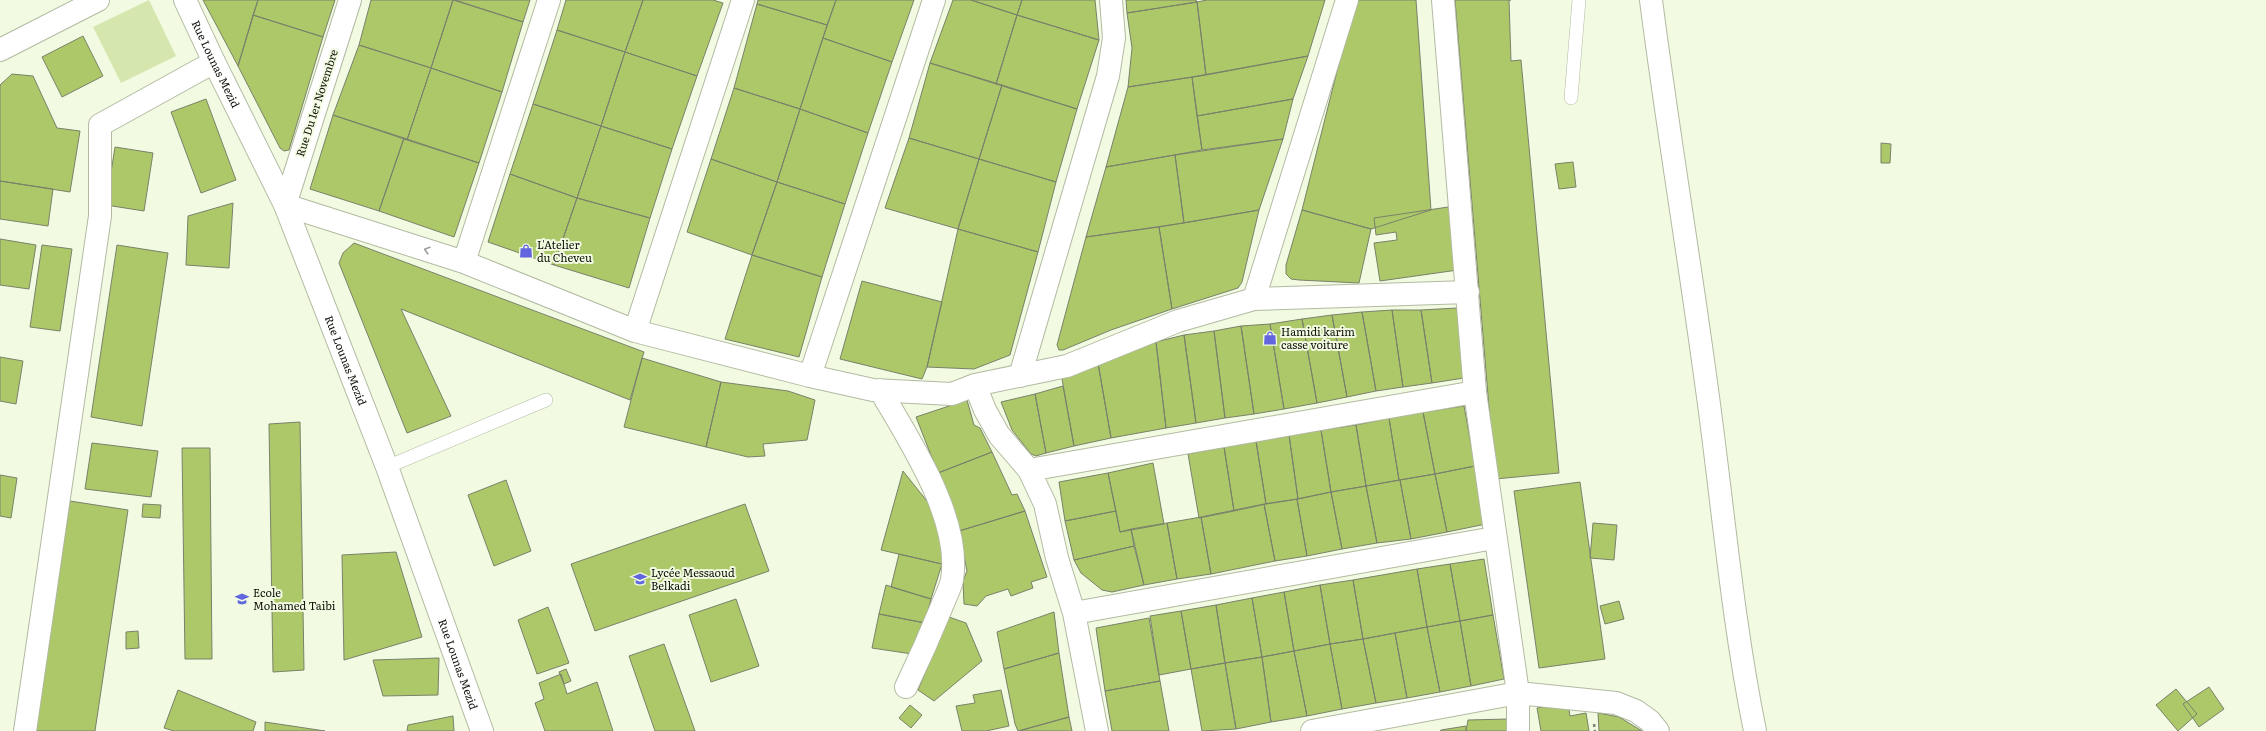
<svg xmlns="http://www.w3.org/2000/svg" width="2266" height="731" viewBox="0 0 2266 731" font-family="Literata,serif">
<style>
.green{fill:#d5e7af}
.building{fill:#acc868;stroke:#7a816b}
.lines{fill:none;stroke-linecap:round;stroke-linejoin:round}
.lane-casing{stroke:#b2baa2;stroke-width:14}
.street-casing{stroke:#b2baa2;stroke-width:24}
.secondary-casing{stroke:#b2baa2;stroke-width:24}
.path{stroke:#7e8473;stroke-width:2.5;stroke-dasharray:3 3;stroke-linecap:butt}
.lane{stroke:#fff;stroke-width:13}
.street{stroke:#fff;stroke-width:22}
.secondary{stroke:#fff;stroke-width:22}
.oneway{stroke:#9fa09d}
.labels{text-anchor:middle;stroke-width:4;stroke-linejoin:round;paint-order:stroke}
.street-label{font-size:11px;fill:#0f1109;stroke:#f2fbe2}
.poi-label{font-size:11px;fill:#0f1109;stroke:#f2fbe2;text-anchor:start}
</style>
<rect width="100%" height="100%" fill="#f2fbe2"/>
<path class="green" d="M149,0L176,56L121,83L93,27Z"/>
<path class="building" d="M203,0H258L238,66Z
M258,0H335L323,37L253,15Z
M371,0H453L431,68L359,45Z
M453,0L523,22L502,92L431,68Z
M455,0H530L523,22Z
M566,0H643L625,52L557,30Z
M643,0H713L723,3L697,76L625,52Z
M758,0H836L827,25L757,4Z
M836,0H914L892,62L823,38Z
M953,0H971L1017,15L996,84L930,63Z
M971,0H1022L1017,15Z
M1022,0H1095L1099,40L1017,15Z
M1126,0H1196L1197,2L1127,13Z
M1207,0H1325L1308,56L1206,75L1197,2Z
M1355,0H1416L1431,210L1371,229L1302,210Z
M1455,0H1511H1509L1511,61L1521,60L1559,473L1495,479Z
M1197,2L1206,75L1128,87L1132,48L1127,13Z
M757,4L827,25L800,109L734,88Z
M253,15L323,37L289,150L284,151L280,148L238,66Z
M1017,15L1099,40L1077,109L996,84Z
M557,30L625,52L601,126L533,104Z
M83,36L103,76L62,97L42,57Z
M823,38L892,62L868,133L800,109Z
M359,45L431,68L407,140L333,115Z
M625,52L697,76L672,149L601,126Z
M1308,56L1293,99L1197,116L1192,77Z
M930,63L1002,85L979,159L909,138Z
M431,68L502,92L479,163L407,140Z
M12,74L33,76L57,128L80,131L70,192L0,181V85Z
M1192,77L1202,150L1106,167L1128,87Z
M1002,85L1077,109L1056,182L979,159Z
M734,88L800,109L777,182L711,159Z
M206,99L236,180L201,193L171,112Z
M1293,99L1283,139L1202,150L1197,116Z
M533,104L601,126L577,198L510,174Z
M800,109L868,133L845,204L777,182Z
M333,115L404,138L379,211L310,189Z
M601,126L672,149L650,218L577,198Z
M404,138L479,163L454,237L379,211Z
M909,138L979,159L958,229L885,208Z
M1283,139L1259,210L1184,223L1175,155Z
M1881,143L1891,144L1890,163H1881Z
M115,147L153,153L144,211L106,205Z
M1175,155L1184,223L1086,237L1106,167Z
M711,159L777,182L752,255L687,232Z
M979,159L1056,182L1038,252L958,229Z
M1573,162L1576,187L1559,189L1555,164Z
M510,174L577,198L554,265L488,242Z
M0,181L53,189L48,226L0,219Z
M777,182L845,204L822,277L752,255Z
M577,198L650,218L629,288L554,265Z
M233,203L229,268L186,265L188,216Z
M1455,206L1465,269L1380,281L1374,243L1397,240L1396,232L1376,235L1374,218Z
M1259,210L1242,282L1238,288L1172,309L1159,227Z
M1302,210L1371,229L1359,283L1299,280L1291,279L1286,274V265Z
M1159,227L1172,309L1111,330L1063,350H1059L1057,345L1086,237Z
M958,229L1038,252L1010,355L974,369L927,367Z
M0,239L36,245L29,289L0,285Z
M354,243L644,352L630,400L401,309L451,416L407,433L339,263L343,253Z
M42,245L72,249L60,331L30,327Z
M117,245L168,253L142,426L91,417Z
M752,255L822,277L799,357L725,339Z
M862,281L942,302L927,367L922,379L840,359Z
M1457,308L1464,378L1432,383L1421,310Z
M1392,310H1421L1432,383L1403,387Z
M1392,310L1403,387L1376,391L1362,312Z
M1362,312L1376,391L1347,397L1332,315Z
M1332,315L1347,397L1317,403L1302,319Z
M1302,319L1317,403L1284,409L1270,324Z
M1270,324L1284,409L1254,414L1241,326Z
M1241,326L1254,414L1225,418L1214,331Z
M1214,331L1225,418L1196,423L1184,335Z
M1184,335L1196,423L1166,428L1156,342Z
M1156,342L1166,428L1111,438L1098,363Z
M0,357L23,361L16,404L0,401Z
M642,358L721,382L706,447L624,427Z
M1098,363L1111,438L1074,446L1062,379Z
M721,382L788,391L815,400L807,440L763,444L765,456L748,457L706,447Z
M1063,386L1074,446L1046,453L1035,394Z
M1035,394L1046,453L1036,456L1031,454L1012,430L1001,402Z
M967,400L974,425L980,428L992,452L938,473L916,417Z
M1464,406L1475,466L1435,474L1423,412Z
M1423,412L1435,474L1399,480L1389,418Z
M1389,418L1399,480L1366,486L1356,425Z
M300,422L304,670L273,672L269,424Z
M1356,425L1366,486L1331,492L1321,430Z
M1321,430L1331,492L1298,499L1289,435Z
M1289,435L1298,499L1266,504L1256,441Z
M1256,441L1266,504L1234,511L1224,447Z
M92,443L158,451L151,497L85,489Z
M1224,447L1234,511L1199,518L1188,454Z
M182,448H210L212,659H185Z
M992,452L1012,495L1017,494L1025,511L959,531L938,473Z
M1153,463L1164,524L1120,532L1108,473Z
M1475,466L1486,524L1447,532L1435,474Z
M903,471L938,515L945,556L942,564L881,550Z
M1108,473L1116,511L1065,521L1059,482Z
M1435,474L1447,532L1411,539L1400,480Z
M0,475L17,478L11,518L0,516Z
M506,480L531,551L494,566L468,495Z
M1400,480L1411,539L1377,543L1366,486Z
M1580,482L1605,659L1539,668L1514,491Z
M1366,486L1377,543L1342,549L1331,492Z
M1331,492L1342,549L1307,556L1297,499Z
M1297,499L1307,556L1275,561L1264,504Z
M70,501L128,510L95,731H35Z
M143,504L161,505L160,518L142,517Z
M745,504L769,571L595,631L571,564Z
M1264,504L1275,561L1211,574L1201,517Z
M1025,511L1047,577L1031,582L1033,588L1011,596L1008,589L986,596L977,606L964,604L963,581L967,571L959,531Z
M1116,511L1120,532L1131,529L1134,546L1074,560L1065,521Z
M1201,517L1211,574L1177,579L1167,523Z
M1167,523L1177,579L1144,585L1131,529Z
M1593,523L1617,525L1614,560L1590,558Z
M1134,546L1144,585L1112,592L1102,590L1081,573L1074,560Z
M396,552L422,637L344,660L342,555Z
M899,554L942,564L931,599L891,587Z
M1484,559L1493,615L1460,621L1450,564Z
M1450,564L1460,621L1427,627L1417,569Z
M1417,569L1427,627L1363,639L1353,580Z
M1353,580L1363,639L1330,644L1320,585Z
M886,585L931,599L925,623L879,614Z
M1320,585L1330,644L1294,651L1284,592Z
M1284,592L1294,651L1262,657L1252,598Z
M1252,598L1262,657L1225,663L1216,605Z
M736,599L759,666L711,682L689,615Z
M1619,601L1624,619L1605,624L1600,606Z
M1216,605L1225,663L1191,669L1181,611Z
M548,607L569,663L537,674L518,620Z
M1181,611L1191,669L1159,675L1150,616Z
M1054,612L1059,653L1004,669L997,632Z
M879,614L925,623L912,647V654L872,648Z
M1493,615L1504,679L1471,686L1460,621Z
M949,617L966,623L982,661L934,701L918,690Z
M1149,618L1160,681L1105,691L1096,628Z
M1460,621L1471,686L1440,692L1427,627Z
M1427,627L1440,692L1407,698L1395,633Z
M138,631L139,648L126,649V632Z
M1395,633L1407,698L1376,703L1363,639Z
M1363,639L1376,703L1342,709L1330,644Z
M664,644L695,731H655L629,656Z
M1330,644L1342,709L1307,716L1294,651Z
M1294,651L1307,716L1271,722L1262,657Z
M1059,653L1069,717L1018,731L1015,724L1004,669Z
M1262,657L1271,722L1236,729L1225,663Z
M439,658L438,695L383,696L373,660Z
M1225,663L1236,729L1202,731L1191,669Z
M566,669L571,681L564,684L559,672Z
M561,674L567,694L597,682L613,731H545L535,703L544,699L539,683Z
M1160,681L1169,731H1112L1105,691Z
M2209,687L2224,709L2199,727L2183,704Z
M2176,689L2197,714L2178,731L2156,705Z
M178,690L256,722L253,731H174L164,728Z
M1001,690L1009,726L986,731H962L956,706L975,703L973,695Z
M1568,703L1570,716L1586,713L1589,731H1541L1537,708Z
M910,705L922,715L911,728L899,718Z
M1598,713L1619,717L1642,731H1599Z
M453,716L454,731H407L408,725Z
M1069,717L1072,731H1019Z
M1508,719V731H1466L1468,720Z
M265,722L325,731H265Z
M1466,726V731H1440L1441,730Z"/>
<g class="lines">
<g class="lane-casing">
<path id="lane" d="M1571,98L1579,0
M387,467L546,400"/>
</g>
<g class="street-casing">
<path id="street" d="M350,0L285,205L464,262L635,331L810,376L873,390L952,394L975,385L1067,366L1178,321L1254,299L1347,0
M1443,0L1475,392L1518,693V731
M0,50L98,0
M464,262L549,0
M1254,299L1468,292
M635,331L743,0
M810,376L934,0
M1020,376L1108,76L1114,38L1111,0
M975,385L985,410L999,435L1029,470L1045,504L1057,558L1074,613L1097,731
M880,390C910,442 962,519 952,580C950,589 945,598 942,606C931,633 919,660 906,687
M1029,470L1475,392
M1074,613L1494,538
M25,731L100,216V125L214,62
M1312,731L1518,693L1616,703L1636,711L1650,721L1658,731"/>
</g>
<g class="secondary-casing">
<g id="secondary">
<path id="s1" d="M185,0L214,62L285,205L387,467L482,731"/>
<path d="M1651,0C1667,125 1688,250 1705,375C1722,494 1731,613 1755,731"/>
</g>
</g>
<path class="path" d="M1594,724L1595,731"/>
<use href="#lane" class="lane"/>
<use href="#street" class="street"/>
<use href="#secondary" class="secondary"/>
</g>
<defs><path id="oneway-chevron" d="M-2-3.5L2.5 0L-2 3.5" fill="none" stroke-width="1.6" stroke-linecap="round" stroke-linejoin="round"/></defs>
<use class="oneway" href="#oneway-chevron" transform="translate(427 250) rotate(-163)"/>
<defs>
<g id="shop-bare" transform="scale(1.08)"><path d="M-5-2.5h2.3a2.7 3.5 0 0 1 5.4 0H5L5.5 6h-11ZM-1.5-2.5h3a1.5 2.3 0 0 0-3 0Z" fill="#6166de" stroke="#f2fbe2" stroke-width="2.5" paint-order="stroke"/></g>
<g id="school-bare" transform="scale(1.08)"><path d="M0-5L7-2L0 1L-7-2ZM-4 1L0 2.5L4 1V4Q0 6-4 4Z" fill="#6166de" stroke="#f2fbe2" stroke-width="2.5" paint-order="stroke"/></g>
</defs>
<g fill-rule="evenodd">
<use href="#shop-bare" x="526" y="251"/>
<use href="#shop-bare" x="1270" y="338"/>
<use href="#school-bare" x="640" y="579"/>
<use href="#school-bare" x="242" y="599"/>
</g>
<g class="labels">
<g class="street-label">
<text dy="4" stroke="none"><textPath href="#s1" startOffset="71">Rue Lounas Mezid</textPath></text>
<text transform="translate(317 103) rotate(-72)" y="4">Rue Du 1er Novembre</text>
<text dy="4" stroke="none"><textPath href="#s1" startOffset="395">Rue Lounas Mezid</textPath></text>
<text dy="4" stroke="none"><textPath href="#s1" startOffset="719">Rue Lounas Mezid</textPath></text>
</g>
<g class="poi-label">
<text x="537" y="249">L'Atelier<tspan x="537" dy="13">du Cheveu</tspan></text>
<text x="1281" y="336">Hamidi karim<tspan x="1281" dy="13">casse voiture</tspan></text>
<text x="651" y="577">Lycée Messaoud<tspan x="651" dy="13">Belkadi</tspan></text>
<text x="253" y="597">Ecole<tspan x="253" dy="13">Mohamed Taibi</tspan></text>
</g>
</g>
</svg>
